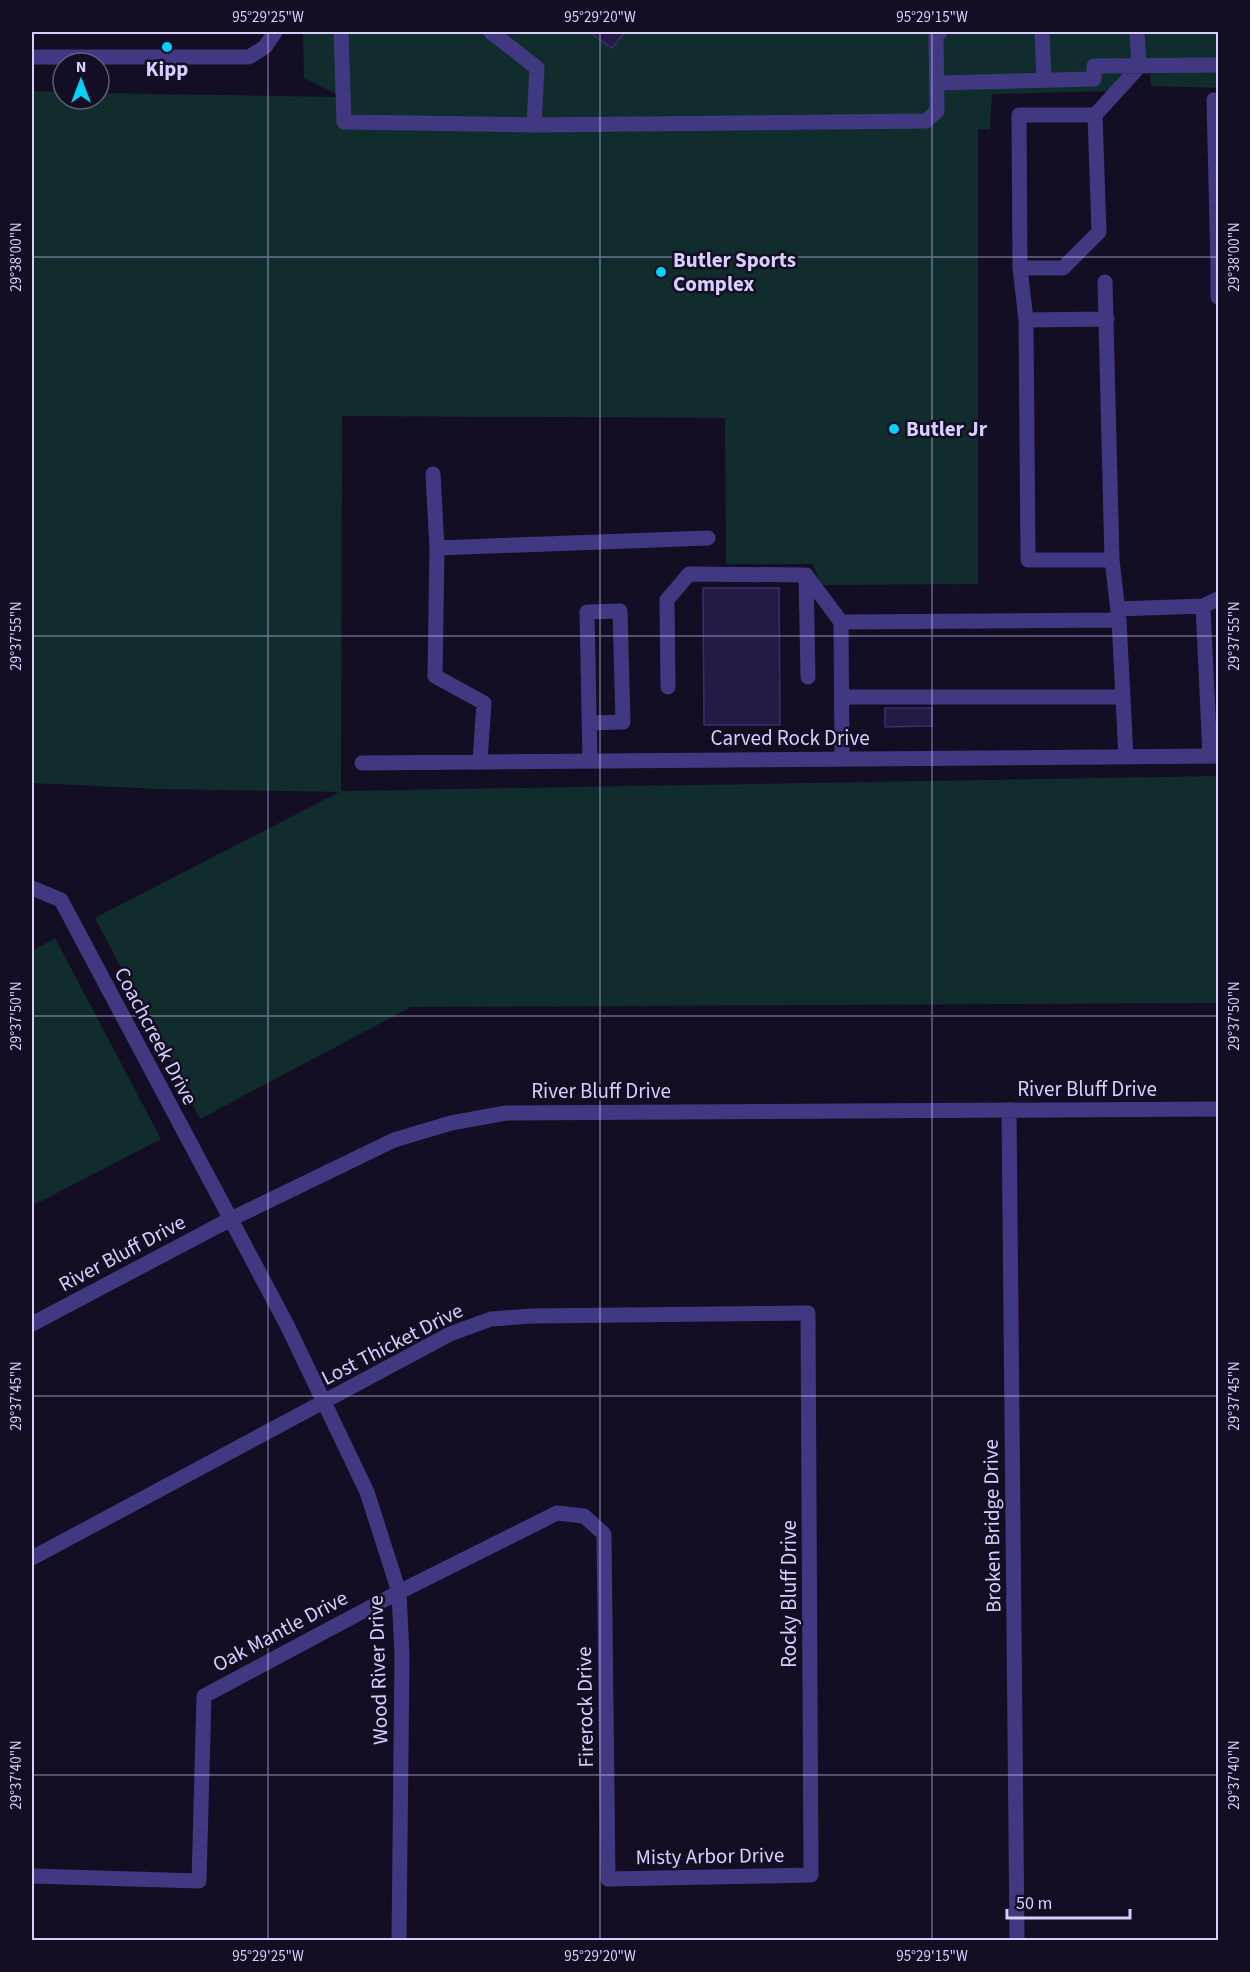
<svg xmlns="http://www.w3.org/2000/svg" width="1250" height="1972" viewBox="0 0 1250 1972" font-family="'Source Sans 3',sans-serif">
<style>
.green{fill:#112c2d}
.building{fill:#251a44;stroke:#3d2c70;stroke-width:1.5}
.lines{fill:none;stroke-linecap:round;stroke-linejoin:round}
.minor{stroke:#403982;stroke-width:15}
.ticks{fill:none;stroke:#d8cfff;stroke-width:1.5;stroke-opacity:0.45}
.poi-dot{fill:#00d1fa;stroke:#130e23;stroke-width:2}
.labels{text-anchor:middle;stroke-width:5;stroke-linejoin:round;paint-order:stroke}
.poi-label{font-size:21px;font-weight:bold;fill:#d8cfff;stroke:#130e23;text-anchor:start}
.street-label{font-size:21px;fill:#d8cfff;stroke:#130e23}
.neatline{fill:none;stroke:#d8cfff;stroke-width:2}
.ticks-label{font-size:15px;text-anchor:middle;fill:#d8cfff}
</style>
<rect width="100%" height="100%" fill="#130e23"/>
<path class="green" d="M303,32H1218V88L1151,86L1150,74H1125L1112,91L992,94L990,129H978V584L822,585L812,564H726L725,418L342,416L341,791L1218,776V1003L411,1007L200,1119L95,918L339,792L159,789L32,783V91L63,92V99H99V93L342,97L304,78Z
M55,938L161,1139L32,1206V951Z"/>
<path class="building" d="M589,32H625L612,48Z
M703,588H779L780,725H704Z
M885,708H932V726L885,727Z"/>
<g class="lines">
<path class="minor" d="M341,32L344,122L534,125L926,121L937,111L936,36L940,32
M491,32L537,68L534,125
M1042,32L1044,80
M32,57H249L265,47L275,32
M937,83L1094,79V66L1218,65
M1214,100L1218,267
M1218,267V297
M1020,268H1063L1099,232L1095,115
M1105,282L1112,560L1119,620L1126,757
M1026,320L1107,319
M433,474L437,548
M1112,560H1028L1026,320L1020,268L1019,115H1095L1139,67L1137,32
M806,575L808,677
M1203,606L1218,599
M1118,609L1203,606L1210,756
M841,622L1119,620
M668,687L667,600L689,574L806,575L841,622L842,759
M842,697H1123
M590,723L623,722L620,611L587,612L590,761
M480,761L484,703L435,676L437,548L708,538
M362,763L1218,756
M32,888L61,900L287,1325L367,1492L399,1592L402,1655L399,1940
M1009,1110L1017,1940
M32,1324L229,1220L394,1140L451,1123L506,1113L1218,1109
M32,1558L450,1334L491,1319L532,1316L808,1313L811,1875L608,1879L604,1534L584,1516L557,1513L399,1592L204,1696L199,1881L32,1876"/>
</g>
<path class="ticks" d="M268,32V1940M600,32V1940M932,32V1940M32,257H1218M32,636H1218M32,1016H1218M32,1396H1218M32,1775H1218"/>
<g class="poi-dot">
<circle cx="167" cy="47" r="6"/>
<circle cx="661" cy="272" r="6"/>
<circle cx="894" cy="429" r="6"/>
</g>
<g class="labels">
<g class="poi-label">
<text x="167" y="76" text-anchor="middle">Kipp</text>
<text x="673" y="267">Butler Sports<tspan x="673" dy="24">Complex</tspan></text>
<text x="906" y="436">Butler Jr</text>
</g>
<g class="street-label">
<text x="790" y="745">Carved Rock Drive</text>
<text transform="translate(156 1036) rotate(62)" y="7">Coachcreek Drive</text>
<text x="1087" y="1096">River Bluff Drive</text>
<text x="601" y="1098">River Bluff Drive</text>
<text transform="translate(122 1253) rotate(-28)" y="7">River Bluff Drive</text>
<text transform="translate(392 1344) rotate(-27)" y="7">Lost Thicket Drive</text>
<text transform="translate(992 1526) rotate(-91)" y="7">Broken Bridge Drive</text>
<text transform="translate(789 1594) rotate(-90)" y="7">Rocky Bluff Drive</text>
<text transform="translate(280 1631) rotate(-28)" y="7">Oak Mantle Drive</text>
<text transform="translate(378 1670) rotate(-92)" y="7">Wood River Drive</text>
<text transform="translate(585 1707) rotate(-91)" y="7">Firerock Drive</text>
<text transform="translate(710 1856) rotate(-1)" y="7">Misty Arbor Drive</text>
</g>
</g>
<rect width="1250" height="1972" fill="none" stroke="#130e23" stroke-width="66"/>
<g transform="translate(81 81)"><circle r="28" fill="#130e23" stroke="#625b7b" stroke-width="1.5"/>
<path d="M0-4.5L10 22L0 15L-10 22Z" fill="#00d1fa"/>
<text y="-9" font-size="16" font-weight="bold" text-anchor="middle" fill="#d8cfff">N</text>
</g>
<path d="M1007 1909v9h123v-9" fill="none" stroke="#d8cfff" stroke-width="3"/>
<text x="1016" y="1909" font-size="18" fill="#d8cfff" stroke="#130e23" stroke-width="4.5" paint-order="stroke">50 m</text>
<rect x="33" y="33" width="1184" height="1906" class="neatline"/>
<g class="ticks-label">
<text x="268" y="22">95°29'25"W</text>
<text x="600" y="22">95°29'20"W</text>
<text x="932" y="22">95°29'15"W</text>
<text transform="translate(16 257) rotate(-90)" y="5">29°38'00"N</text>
<text transform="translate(1234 257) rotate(-90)" y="5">29°38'00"N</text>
<text transform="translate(16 636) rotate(-90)" y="5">29°37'55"N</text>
<text transform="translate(1234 636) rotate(-90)" y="5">29°37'55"N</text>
<text transform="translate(16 1016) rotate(-90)" y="5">29°37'50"N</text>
<text transform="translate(1234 1016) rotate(-90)" y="5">29°37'50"N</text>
<text transform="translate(16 1396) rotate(-90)" y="5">29°37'45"N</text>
<text transform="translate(1234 1396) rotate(-90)" y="5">29°37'45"N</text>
<text transform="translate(16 1775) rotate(-90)" y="5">29°37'40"N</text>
<text transform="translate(1234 1775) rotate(-90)" y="5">29°37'40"N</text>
<text x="268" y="1961">95°29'25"W</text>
<text x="600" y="1961">95°29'20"W</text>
<text x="932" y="1961">95°29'15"W</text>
</g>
</svg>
